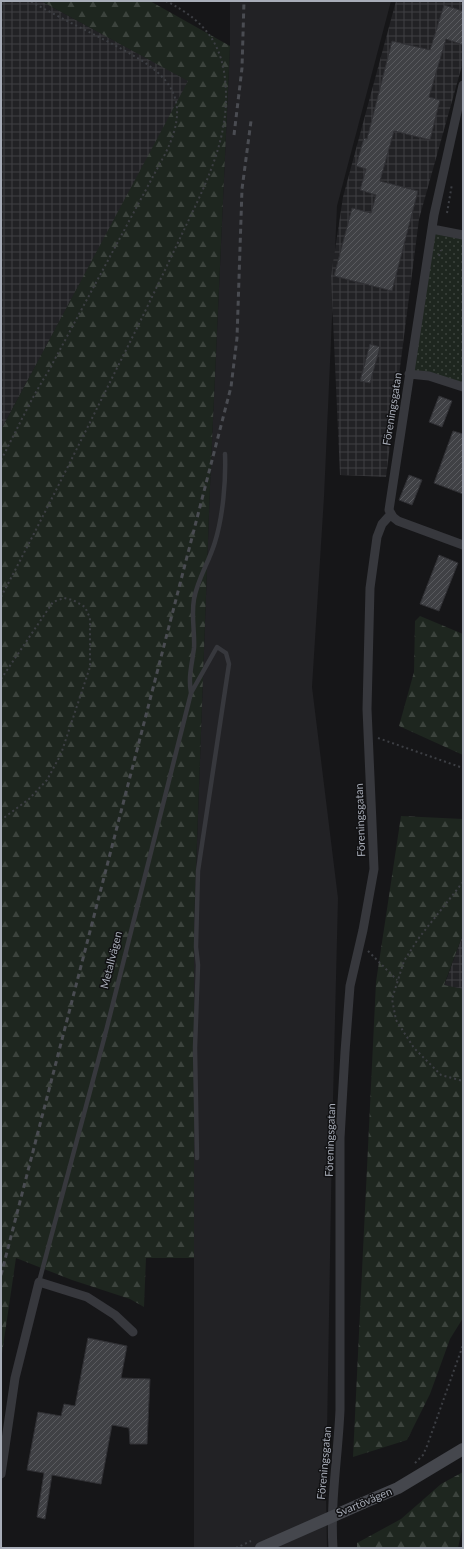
<svg xmlns="http://www.w3.org/2000/svg" width="464" height="1549" viewBox="0 0 464 1549" font-family="Lato,sans-serif">
<style>
.built{fill:#222225}
.industrial{fill:url(#industrial-grid)}
.grass{fill:url(#grass-dots)}
.forest{fill:url(#forest-firs)}
.building{fill:url(#building-hatch);stroke:#303034}
.lines{fill:none;stroke-linecap:round;stroke-linejoin:round}
.path{stroke:#3d3f44;stroke-width:2;stroke-dasharray:2 3;stroke-linecap:butt}
.lane{stroke:#37383d;stroke-width:4.5}
.street{stroke:#37383d;stroke-width:9}
.secondary{stroke:#45474d;stroke-width:12}
.rail{stroke:#4a4c52;stroke-width:3;stroke-dasharray:5 4;stroke-linecap:butt}
.path-bridge{stroke:#3d3f44;stroke-width:2;stroke-dasharray:2 3;stroke-linecap:butt}
.secondary-bridge{stroke:#45474d;stroke-width:12}
.labels{text-anchor:middle;stroke-width:3;stroke-linejoin:round;paint-order:stroke}
.street-label{font-size:11px;fill:#a8adb8;stroke:#111113}
</style>
<defs>
<pattern id="industrial-grid" width="8" height="8" patternUnits="userSpaceOnUse"><rect width="8" height="8" fill="#222225"/><path d="M0 4h8M4 0v8" fill="none" stroke="#3f3f43"/></pattern>
<pattern id="grass-dots" width="8" height="8" patternUnits="userSpaceOnUse"><rect width="8" height="8" fill="#1e261f"/><path d="M2 2h.1M6 6h.1" fill="none" stroke="#3c433d" stroke-width="1.8" stroke-linecap="round"/></pattern>
<pattern id="forest-firs" width="22" height="20" patternUnits="userSpaceOnUse"><rect width="22" height="20" fill="#1e261f"/><path d="M5 1l3.5 6h-7zM16 11l3.5 6h-7z" fill="#3c433d"/></pattern>
<pattern id="building-hatch" width="6" height="6" patternUnits="userSpaceOnUse"><rect width="6" height="6" fill="#404145"/><path d="M-1 1l2-2M0 6l6-6M5 7l2-2" fill="none" stroke="#595a5e"/></pattern>
</defs>
<rect width="100%" height="100%" fill="#161618"/>
<path class="built" d="M230,1H391L337,206L324,497L312,687L338,898L332,1140L326,1493L327,1548H194V924L210,486L230,46Z"/>
<path class="industrial" d="M1,1H41L189,81L1,430Z
M396,1H463V62L419,219L386,477L340,475L331,276L343,197Z
M463,934V989L444,986Z"/>
<path class="grass" d="M430,229L463,236V376L461,384L411,373Z"/>
<path class="forest" d="M41,1H150L230,46L210,486L194,924V1258H146L144,1307L130,1299L72,1280L16,1258L1,1360V430L188,81Z
M420,616L463,634V755L399,726L414,672L415,621Z
M401,816L463,819V934L444,985L463,989V1318L450,1339L430,1394L407,1440L353,1457L376,982Z
M463,1472V1525L458,1548H357V1543L401,1519L441,1484Z"/>
<path class="building" d="M444,5L463,11V45L446,39L429,97L440,100L430,140L394,131L380,181L418,191L392,291L334,276L352,208L371,213L376,195L360,190L366,169L356,166L364,138L367,139L392,41L430,50Z
M370,344L380,347L370,383L360,381Z
M439,396L452,401L442,427L429,422Z
M453,431L463,434V494L434,483Z
M409,475L422,480L412,505L399,500Z
M439,555L458,563L439,611L420,604Z
M88,1338L127,1346L121,1378L150,1379L147,1444H130L129,1428L112,1425L101,1484L52,1475L45,1519L37,1517L44,1473L27,1470L38,1412L61,1416L64,1404L75,1406Z"/>
<g class="lines">
<path class="path" d="M447,213L452,184
M439,256L441,250
M1,460C17,430 30,400 48,372L164,156C200,87 156,67 101,38C77,26 53,14 30,1
M1,597C48,508 92,418 137,328C152,297 167,266 182,234C203,190 227,144 226,94C225,46 207,22 166,1
M1,679L53,602L64,598L73,600L85,607L90,618V667L61,754L47,780L29,799L1,820
M378,738L463,768
M463,882L418,939L404,961L392,999L396,1020L414,1048L441,1075L463,1081
M368,951L397,980
M415,1463L423,1455L427,1446L463,1345"/>
<path class="lane" d="M191,693C188,677 192,664 194,648C195,632 191,616 194,599C198,578 209,562 215,542C223,516 226,481 225,454
M39,1282L104,1039L191,693L217,647L226,653L229,664L198,871L196,947L198,965L195,1048L197,1158"/>
<path class="street" d="M463,85L434,215L389,510L393,517L398,521L463,545
M432,229L463,235
M409,374L429,376L463,387
M1,1474L15,1378L39,1282L87,1297L115,1315L133,1332
M333,1548C330,1502 338,1456 340,1410V1138L345,1052L350,986L363,930L374,869L367,709L370,588L377,537L382,524L391,514"/>
<path class="secondary" d="M363,1503L398,1488L463,1449"/>
<path class="rail" d="M234,135L242,68L244,1
M1,1275L231,387L237,338L242,189L251,121"/>
<path class="path-bridge" d="M236,1548L251,1541"/>
<path class="secondary-bridge" d="M261,1548L363,1503"/>
</g>
<g class="labels">
<g class="street-label">
<text transform="translate(392 409) rotate(-81)" y="4">Föreningsgatan</text>
<text transform="translate(360 820) rotate(-92)" y="4">Föreningsgatan</text>
<text transform="translate(111 960) rotate(-76)" y="4">Metallvägen</text>
<text transform="translate(330 1140) rotate(-88)" y="4">Föreningsgatan</text>
<text transform="translate(324 1463) rotate(-85)" y="4">Föreningsgatan</text>
<text transform="translate(364 1502) rotate(-23)" y="4">Svartövägen</text>
</g>
</g>
<rect width="464" height="1549" fill="none" stroke="#a8adb8" stroke-width="4"/>
</svg>
